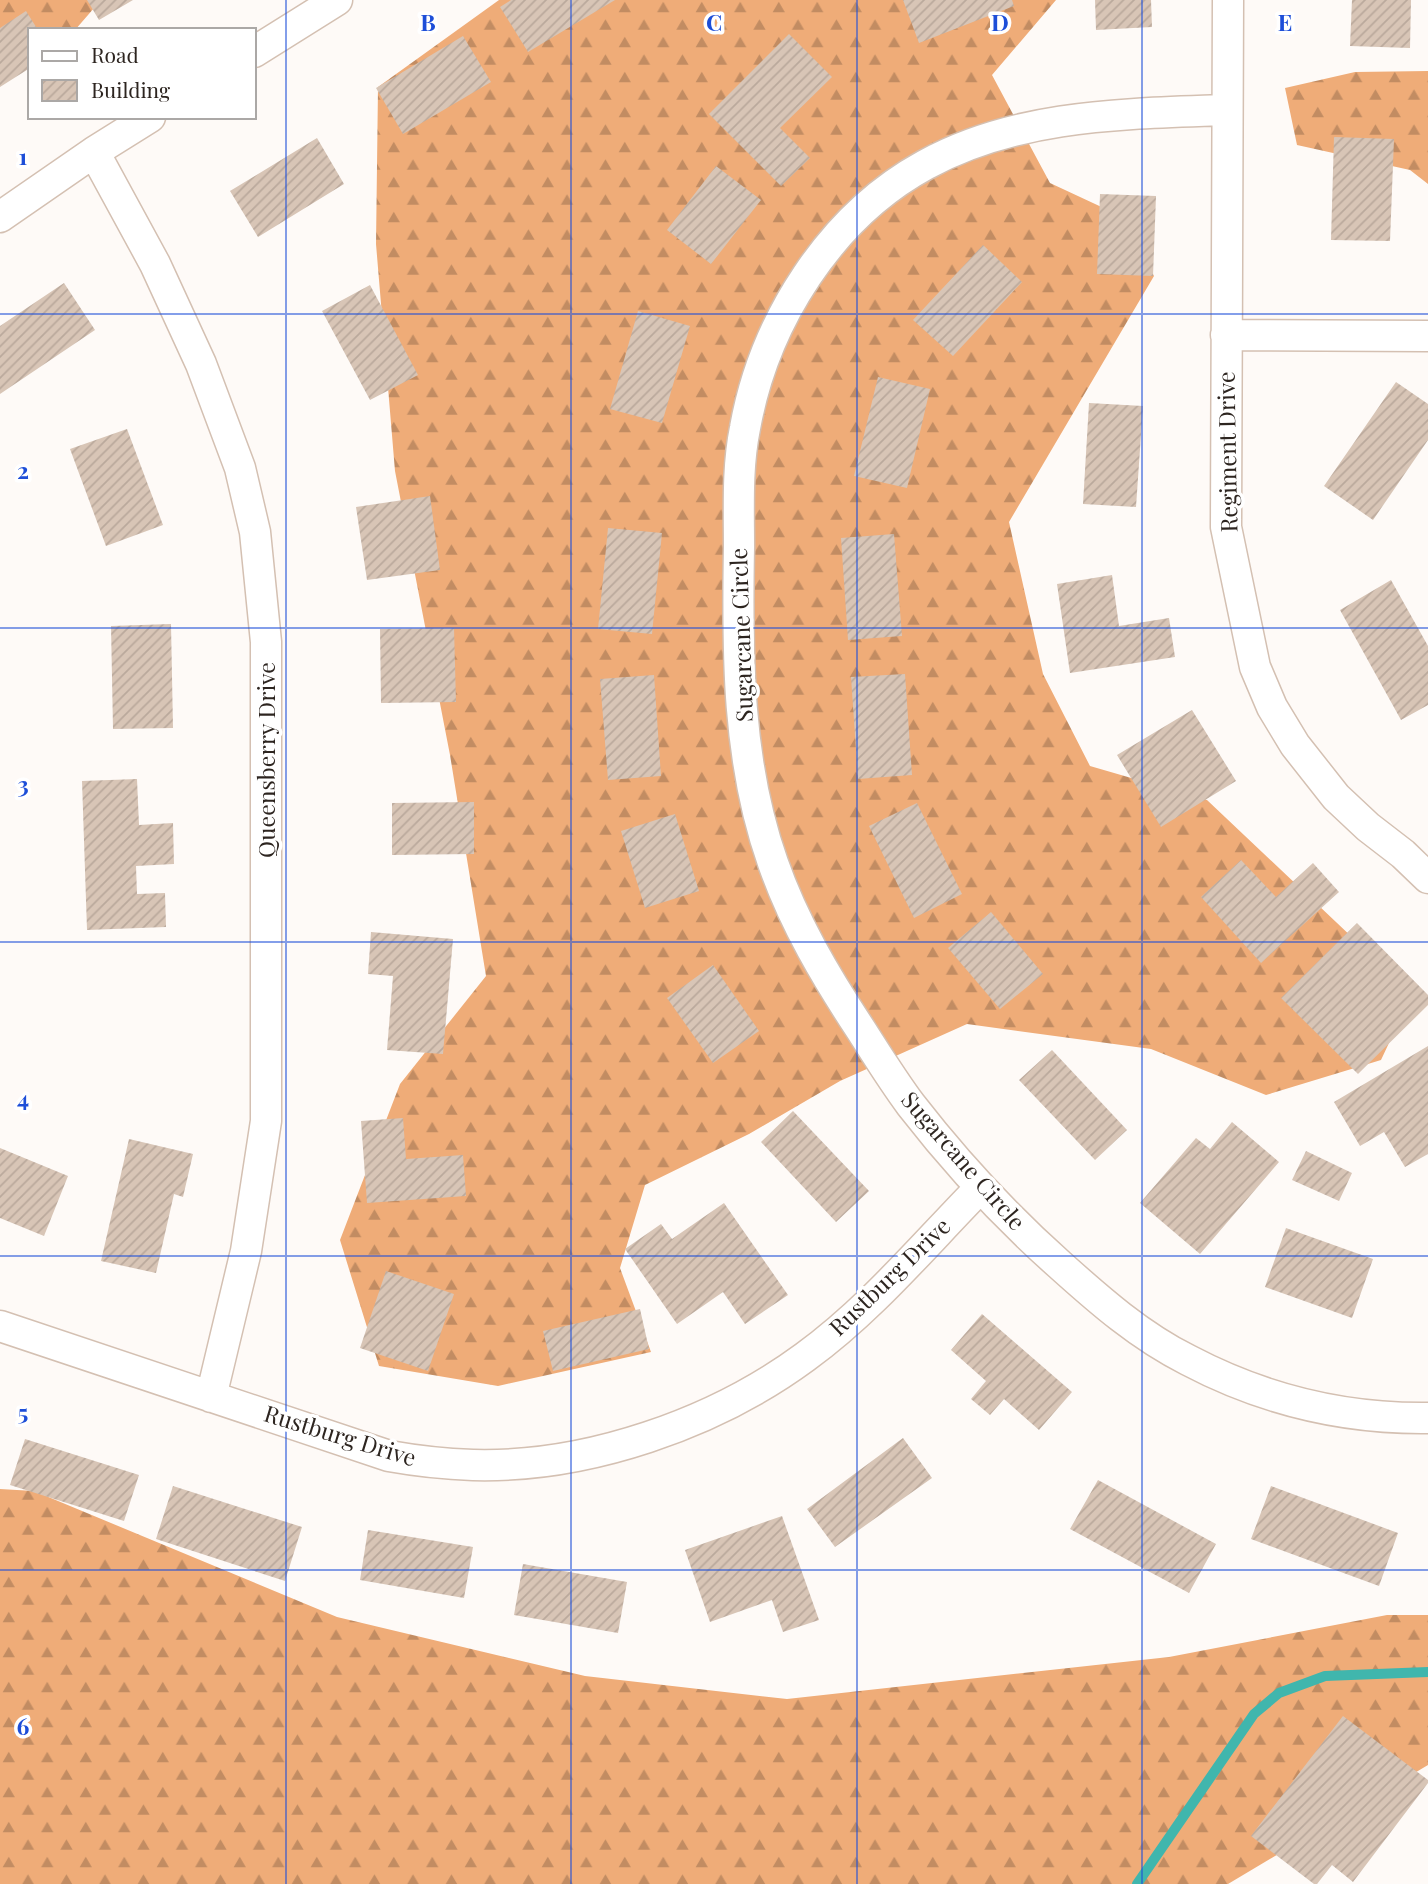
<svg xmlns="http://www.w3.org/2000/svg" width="1428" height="1884" viewBox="0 0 1428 1884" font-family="'Playfair Display',serif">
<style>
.forest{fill:url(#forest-firs)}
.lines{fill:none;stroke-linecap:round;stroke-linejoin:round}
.stream{stroke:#40b6ad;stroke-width:10}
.building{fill:url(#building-hatch)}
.minor-casing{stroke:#d4c0b2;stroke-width:33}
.minor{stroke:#fff;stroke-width:30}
.grid{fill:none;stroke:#1d4ed8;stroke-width:2;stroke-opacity:0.55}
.labels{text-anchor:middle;stroke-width:7;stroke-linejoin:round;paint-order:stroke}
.street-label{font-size:23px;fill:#2d2520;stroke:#fff}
.grid-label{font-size:23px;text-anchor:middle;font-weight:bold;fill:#1d4ed8;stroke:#fff;stroke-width:7;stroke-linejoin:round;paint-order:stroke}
</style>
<defs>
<pattern id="forest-firs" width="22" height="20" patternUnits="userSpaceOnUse" patternTransform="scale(1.75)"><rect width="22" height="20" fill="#efac78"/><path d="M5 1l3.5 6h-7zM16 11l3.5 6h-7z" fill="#c28c62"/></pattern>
<pattern id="building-hatch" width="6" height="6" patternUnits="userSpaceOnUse" patternTransform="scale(1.75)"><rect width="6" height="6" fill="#d8c5b6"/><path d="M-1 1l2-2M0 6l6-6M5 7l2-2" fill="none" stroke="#baa99c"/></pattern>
</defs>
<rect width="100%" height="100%" fill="#fefaf7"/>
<path class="forest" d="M0,0H101L75,30H30L0,76Z
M499,0H1056L992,75L1050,183L1123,217L1154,276L1009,522L1043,674L1090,766L1207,800L1412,994L1381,1060L1266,1095L1151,1049L967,1024L840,1081L749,1134L645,1185L620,1268L651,1352L498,1386L379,1366L340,1240L400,1084L486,976L450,755L395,471L376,244L378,87Z
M1428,71V184L1410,170L1297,145L1285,88L1355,72Z
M0,1489L34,1491L337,1617L585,1676L787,1699L1169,1657L1387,1615H1428V1765L1228,1884H0Z"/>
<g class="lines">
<path class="stream" d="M1137,1884L1254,1714L1279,1693L1325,1676L1428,1672"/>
</g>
<path class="building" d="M87,0H133L99,20Z
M511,0H615L528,52L500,7Z
M903,0H1012L1014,6L919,43Z
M1095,0H1151L1152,27L1096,30Z
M1352,0H1411L1410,48L1350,46Z
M26,11L38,30H30V68L0,87V28Z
M789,34L832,77L780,128L810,158L781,186L709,114Z
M463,36L491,82L403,134L376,88Z
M1334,137L1394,139L1390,241L1331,240Z
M317,138L344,184L258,237L230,191Z
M716,166L761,200L711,264L667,230Z
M1100,194L1156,196L1153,276L1097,274Z
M983,245L1022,282L953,356L913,320Z
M64,283L95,330L0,394V326Z
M370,285L418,375L370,400L322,311Z
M638,311L690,326L662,423L610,409Z
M878,377L930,389L907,488L854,476Z
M1396,382L1428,404V440L1373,520L1324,486Z
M1089,403L1143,406L1136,507L1083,504Z
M127,429L163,525L106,546L70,449Z
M430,496L440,570L367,580L356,507Z
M608,528L662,533L652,634L598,629Z
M894,534L902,636L848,640L841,538Z
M1112,575L1119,626L1169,618L1175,657L1070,673L1057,584Z
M1391,580L1428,646V705L1401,720L1340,610Z
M171,624L173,728L113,729L111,626Z
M454,628L456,702L381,703L380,629Z
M905,674L912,775L858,779L851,677Z
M654,675L661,776L608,780L600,679Z
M1192,710L1236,781L1161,827L1117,755Z
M137,779L139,825L173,823L174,864L136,866L137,894L165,893L166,927L87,930L82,781Z
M474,802V854L392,855V803Z
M917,803L962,894L914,918L869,826Z
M675,814L699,891L645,908L621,831Z
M1241,860L1276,897L1313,863L1339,892L1261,963L1201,897Z
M991,912L1043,974L1000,1009L948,948Z
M1357,923L1428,995V1005L1358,1074L1281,998Z
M371,932L453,939L443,1054L387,1050L393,976L368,974Z
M713,965L759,1031L713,1063L667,998Z
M1428,1046V1154L1405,1167L1384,1132L1360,1146L1334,1102Z
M1052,1050L1127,1130L1095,1160L1019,1080Z
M793,1111L869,1191L836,1222L761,1142Z
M403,1118L406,1159L463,1155L466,1196L367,1203L361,1121Z
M1232,1122L1279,1162L1200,1254L1140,1203L1196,1138L1210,1149Z
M129,1139L193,1154L183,1197L174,1194L156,1273L101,1261Z
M0,1148L68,1176L44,1236L0,1218Z
M1306,1151L1352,1173L1339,1201L1292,1180Z
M724,1203L788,1295L745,1324L723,1292L677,1324L625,1249L661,1224L672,1239Z
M1286,1228L1373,1259L1352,1318L1265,1287Z
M386,1271L454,1294L428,1371L360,1348Z
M640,1309L649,1349L553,1371L543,1331Z
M982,1314L1072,1392L1039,1430L1004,1399L990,1415L971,1399L986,1381L951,1350Z
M903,1438L932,1478L835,1547L807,1509Z
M25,1439L139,1475L124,1521L10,1485Z
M1098,1480L1216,1544L1189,1593L1070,1529Z
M173,1486L302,1527L285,1581L156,1539Z
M1271,1486L1398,1533L1379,1586L1251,1539Z
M782,1516L819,1620L783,1632L772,1600L710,1622L685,1550Z
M368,1530L473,1547L464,1598L360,1580Z
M523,1564L627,1582L618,1633L514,1615Z
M1343,1716L1428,1780V1783L1353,1882L1332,1865L1317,1884H1314L1251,1836Z"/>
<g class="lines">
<g class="minor-casing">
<path id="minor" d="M1228,0L1226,527L1255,667L1272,707L1295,745L1336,797L1368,827L1403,854L1428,878
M254,52L337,0
M1227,110C1125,114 1017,114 925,165C830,217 764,322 745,428C737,467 739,507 739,547C737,653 737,762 773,863C794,923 826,977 861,1030C877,1055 893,1081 911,1105C956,1163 1005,1216 1060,1265C1100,1301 1140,1336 1188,1360C1262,1399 1344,1419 1428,1418
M94,152L155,264L201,364L240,468L255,532L266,642V1121L246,1251L211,1397
M0,217L94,152L150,117
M1226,335L1428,336
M0,1326L389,1456C417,1461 444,1464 473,1465C587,1468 714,1424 805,1357C870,1310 924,1245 980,1188"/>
</g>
<use href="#minor" class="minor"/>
</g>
<path class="grid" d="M286,0V1884M571,0V1884M857,0V1884M1142,0V1884M0,314H1428M0,628H1428M0,942H1428M0,1256H1428M0,1570H1428"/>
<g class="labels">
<g class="street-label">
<text transform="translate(1228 452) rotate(-91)" y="8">Regiment Drive</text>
<text transform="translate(742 635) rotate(-92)" y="8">Sugarcane Circle</text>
<text transform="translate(267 760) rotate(-90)" y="8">Queensberry Drive</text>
<text transform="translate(963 1161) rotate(49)" y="8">Sugarcane Circle</text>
<text transform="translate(890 1277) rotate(-44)" y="8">Rustburg Drive</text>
<text transform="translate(340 1436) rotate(17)" y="8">Rustburg Drive</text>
</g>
</g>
<g class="grid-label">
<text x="428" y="31">B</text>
<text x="714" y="31">C</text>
<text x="1000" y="31">D</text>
<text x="1285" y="31">E</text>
<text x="23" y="165">1</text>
<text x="23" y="479">2</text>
<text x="23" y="793">3</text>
<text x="23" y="1107">4</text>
<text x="23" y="1421">5</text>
<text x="23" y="1735">6</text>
</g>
<rect x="28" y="28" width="228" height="91" fill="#ffffff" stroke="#aba8a6" stroke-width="2"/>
<rect x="42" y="51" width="35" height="10" fill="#ffffff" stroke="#aba8a6" stroke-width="2"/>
<text x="91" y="63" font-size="21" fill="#2d2520">Road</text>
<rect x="42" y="80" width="35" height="21" fill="url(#building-hatch)" stroke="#aba8a6" stroke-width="2"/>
<text x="91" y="98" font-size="21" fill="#2d2520">Building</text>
</svg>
